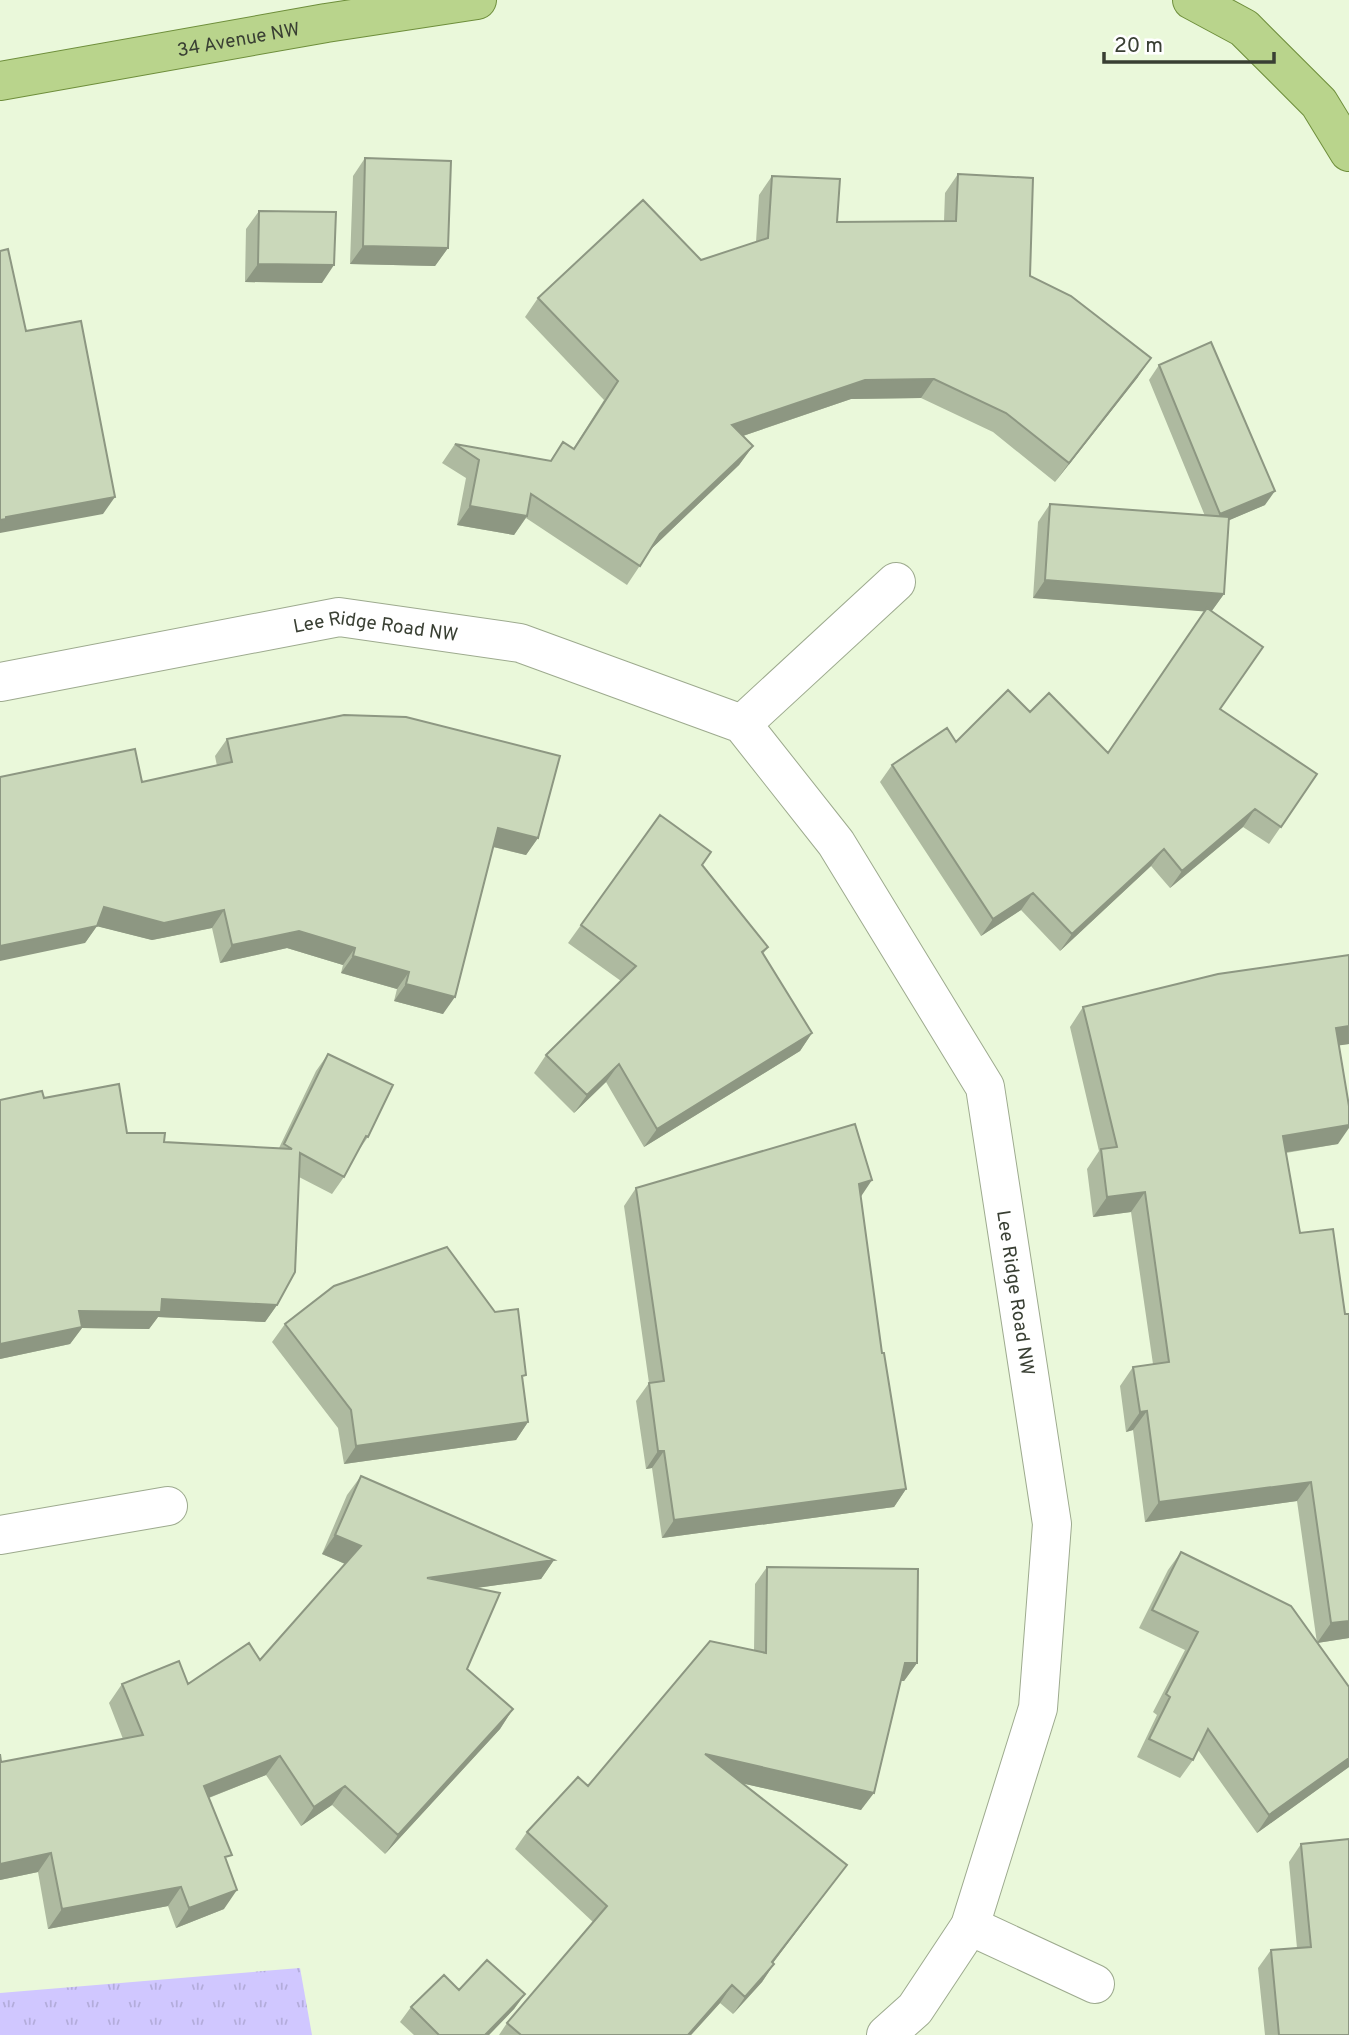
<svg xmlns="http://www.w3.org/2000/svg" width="1349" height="2035" viewBox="0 0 1349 2035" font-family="Overpass,sans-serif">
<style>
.park{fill:url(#park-tufts)}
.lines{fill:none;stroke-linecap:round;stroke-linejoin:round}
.minor-casing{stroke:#9daa8e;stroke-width:40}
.major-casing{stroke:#6e8e3b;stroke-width:40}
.minor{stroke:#fff;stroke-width:38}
.major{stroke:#b9d48c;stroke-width:38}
.wall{fill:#aebaa0}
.shaded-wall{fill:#8d9782}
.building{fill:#cad8ba;stroke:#8d9782;stroke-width:2}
.labels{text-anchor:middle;stroke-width:5;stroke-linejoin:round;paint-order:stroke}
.street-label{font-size:19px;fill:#393f33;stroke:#fff}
</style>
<defs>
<pattern id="park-tufts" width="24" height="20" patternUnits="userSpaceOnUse" patternTransform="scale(1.75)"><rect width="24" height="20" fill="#d0c7ff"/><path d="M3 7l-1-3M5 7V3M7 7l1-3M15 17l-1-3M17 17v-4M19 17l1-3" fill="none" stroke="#b3acdb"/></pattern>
</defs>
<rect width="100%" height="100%" fill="#eaf8da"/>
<path class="park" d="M300,1968L312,2035H0V1993Z"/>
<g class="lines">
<g class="minor-casing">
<g id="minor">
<path id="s1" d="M0,682L339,617L520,643L742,724L836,843L985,1087L1052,1524L1038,1708L970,1926L915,2009L886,2035"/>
<path d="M742,724L896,582"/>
<path d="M0,1535L168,1506"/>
<path d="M970,1926L1095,1984"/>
</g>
</g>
<g class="major-casing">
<g id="major">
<path d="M1192,0L1244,28L1319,103L1349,152"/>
<path id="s2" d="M0,81L326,23L477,0"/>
</g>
</g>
<use href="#minor" class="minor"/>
<use href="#major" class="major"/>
</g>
<path class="wall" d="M365,158L448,248L435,266L350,264L353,176Z
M958,174L1030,276L1138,377L1055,482L993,432L921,398L851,399L743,436L753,446L739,465L651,549L627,585L526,518L514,535L457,525L466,478L442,463L455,444L550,461L563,442L573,449L604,400L525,317L538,298L701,260L756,242L759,195L772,176L837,222L944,221L945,193Z
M259,211L322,283L245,282L246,229Z
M1159,365L1265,505L1229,520L1224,594L1211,612L1220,709L1317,774L1269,844L1243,827L1170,888L1151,866L1060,951L1021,910L981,936L880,782L892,765L956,742L1030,712L1108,753L1205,611L1033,598L1038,522L1050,504L1205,516L1149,380Z
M227,739L538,838L526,855L493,847L443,1014L394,1001L397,989L341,973L343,965L287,948L220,963L212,928L152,940L97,926L85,943L142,782L217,766L215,756Z
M660,815L703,865L768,947L763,954L812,1033L800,1051L644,1147L606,1082L574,1113L534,1073L546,1055L621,981L568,943Z
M1349,955V1044L1339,1045L1338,1144L1286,1153L1300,1233L1345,1314H1349V1638L1317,1643L1297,1501L1145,1522L1133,1430L1126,1432L1120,1386L1133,1367L1153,1364L1131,1212L1093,1217L1087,1169L1099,1151L1070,1027L1083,1007Z
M328,1054L368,1137L356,1154L344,1177L332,1194L299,1177L277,1305L265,1322L158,1317L149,1329L82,1328L70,1344L0,1359V1100L44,1098L127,1133L164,1142L279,1148L316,1071Z
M636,1188L861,1197L882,1353L906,1489L894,1507L662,1538L652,1468L646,1469L636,1401L649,1383L624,1206Z
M285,1324L522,1381L528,1422L516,1440L344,1464L338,1428L272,1342Z
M361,1476L554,1560L541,1579L475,1588L467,1669L513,1709L500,1729L385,1854L332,1805L301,1826L266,1775L209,1798L227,1862L224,1909L176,1928L168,1906L48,1929L38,1872L0,1880V1754L1,1762L123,1739L109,1703L122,1684H188L260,1660L345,1564L322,1554L347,1495Z
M1181,1552L1349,1687V1767L1257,1833L1198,1750L1193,1760L1180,1778L1137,1757L1157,1715L1153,1712L1185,1650L1139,1628L1168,1570Z
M767,1567L917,1663L904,1681H901L861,1810L741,1783L834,1882L773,1963L774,1964L762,1982L733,2014L720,2003L691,2035H499L507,2023L593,1922L515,1849L527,1832L588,1786L754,1651L755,1584Z
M1301,1844L1349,2035H1265L1258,1968L1271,1950L1297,1948L1289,1862Z
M459,1990L525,1994L514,2009L489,2035H414L400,2022L411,2007Z"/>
<path class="shaded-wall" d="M363,246L448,248L435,266L350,264Z
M258,264L334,265L322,283L245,282Z
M1151,358L1138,377L1055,482L1069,463Z
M934,379L921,398L851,399L719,444L732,425L865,380Z
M753,446L739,465L647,553L660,534Z
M1275,491L1265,505L1211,528L1220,514Z
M115,497L103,514L0,533V520L6,517Z
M470,506L527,516L514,535L457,525Z
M1045,580L1224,594L1211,612L1033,598Z
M1255,809L1243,827L1170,888L1182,871Z
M498,828L538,838L526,855L486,845Z
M1164,849L1151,866L1060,951L1072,934Z
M1033,893L1021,910L981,936L993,919Z
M104,907L224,910L212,928L152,940L92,925Z
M97,926L85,943L0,961V946Z
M299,931L355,948L343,965L287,948L220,963L232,945Z
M353,956L409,972L397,989L341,973Z
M406,984L455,997L443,1014L394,1001Z
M1349,1026V1044L1322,1048L1336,1028Z
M812,1033L800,1051L644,1147L657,1129Z
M619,1064L606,1082L574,1113L587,1095Z
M1349,1125V1128L1338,1144L1269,1155L1283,1136Z
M872,1180L860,1198L859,1184Z
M1145,1192L1131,1212L1093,1217L1107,1197Z
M162,1299L277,1305L265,1322L158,1317L149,1329L82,1328L70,1344L0,1359V1344L79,1311Z
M1147,1411L1133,1430L1126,1432L1140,1412Z
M528,1422L516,1440L344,1464L356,1446Z
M658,1451H664L652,1468L646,1469Z
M1311,1482L1297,1501L1145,1522L1159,1502Z
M906,1489L894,1507L662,1538L674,1520Z
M335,1535L361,1546L348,1565L322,1554Z
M554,1560L541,1579L413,1597L427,1578Z
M1349,1621V1638L1317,1643L1331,1623Z
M905,1663H917L904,1681H893Z
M513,1709L500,1729L385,1854L398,1835Z
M705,1754L874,1793L861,1810L692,1772Z
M280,1756L266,1775L190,1805L204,1786Z
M1349,1758V1767L1257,1833L1269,1815Z
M345,1786L332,1805L301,1826L314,1807Z
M51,1853L38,1872L0,1880V1864Z
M847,1865L834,1882L760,1980L772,1962Z
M181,1887L168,1906L48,1929L62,1909Z
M237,1890L224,1909L176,1928L189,1908Z
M774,1964L762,1982L733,2014L745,1997Z
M732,1985L720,2003L691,2035H688Z
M525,1994L514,2009L489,2035H485Z"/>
<path class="building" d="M365,158L451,161L448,248L363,246Z
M958,174L1033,178L1030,276L1071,296L1151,358L1069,463L1006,413L934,379L865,380L732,425L753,446L660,534L640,566L531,494L527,516L470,506L479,460L455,444L551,461L563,442L574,449L618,381L538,298L643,200L701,260L768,238L772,176L840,179L837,222L956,221Z
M259,211L336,212L334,265L258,264Z
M8,249L26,331L81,321L115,497L6,517V519L0,520V251Z
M1211,342L1275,491L1220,514L1159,365Z
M1050,504L1229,517L1224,594L1045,580Z
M1207,608L1263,647L1220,709L1317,774L1281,827L1255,809L1182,871L1164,849L1072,934L1033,893L993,919L892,765L947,728L956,742L1008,690L1030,712L1049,693L1108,753Z
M344,715L406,717L560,756L538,838L498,828L455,997L406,984L409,972L353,956L355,948L299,931L232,945L224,910L164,923L104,907L97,926L0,946V777L135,749L142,782L232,762L227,739Z
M660,815L711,852L702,865L768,947L762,952L812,1033L657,1129L619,1064L587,1095L546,1055L636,966L581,925Z
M1349,955V1026L1336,1028L1349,1106V1125L1283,1136L1300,1233L1333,1229L1345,1314H1349V1621L1331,1623L1311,1482L1159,1502L1147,1411L1140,1412L1133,1367L1169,1362L1145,1192L1107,1197L1101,1149L1117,1147L1083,1007L1218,974Z
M328,1054L393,1085L368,1137L366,1136L344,1177L300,1153L295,1272L277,1305L162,1299L161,1312L79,1311L82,1327L0,1344V1100L42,1091L44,1098L119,1084L127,1133H165L164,1142L292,1149L284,1144Z
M855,1124L872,1180L859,1184L882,1353H884L906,1489L674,1520L664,1451H658L649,1383L664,1381L636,1188Z
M447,1247L495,1312L518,1309L526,1375L522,1376L528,1422L356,1446L351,1410L285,1324L334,1286Z
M361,1476L554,1560L427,1578L500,1593L467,1669L513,1709L398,1835L345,1786L314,1807L280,1756L204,1786L232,1855L225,1857L237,1890L189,1908L181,1887L62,1909L51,1853L0,1864V1754L1,1762L143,1735L122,1684L179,1661L188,1684L249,1643L260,1660L361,1546L335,1535Z
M1181,1552L1291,1606L1349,1687V1758L1269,1815L1208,1729L1193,1760L1149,1739L1170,1697L1166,1694L1198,1632L1152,1610Z
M767,1567L918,1569L917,1663H905L874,1793L705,1754L847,1865L772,1962L774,1964L745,1997L732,1985L688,2035H521L507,2023L607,1906L527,1832L578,1777L588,1786L710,1641L766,1653Z
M1349,1839V2035H1279L1271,1950L1311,1947L1301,1844Z
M487,1960L525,1994L485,2035H439L411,2007L444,1975L459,1990Z"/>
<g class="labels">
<g class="street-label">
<text dy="7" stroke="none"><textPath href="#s2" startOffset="242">34 Avenue NW</textPath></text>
<text dy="7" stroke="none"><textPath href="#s1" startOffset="382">Lee Ridge Road NW</textPath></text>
<text dy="7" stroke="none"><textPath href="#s1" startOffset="1410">Lee Ridge Road NW</textPath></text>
</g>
</g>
<path d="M1104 52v10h170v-10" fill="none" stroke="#393f33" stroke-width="3.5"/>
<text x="1114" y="52" font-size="21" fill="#393f33" stroke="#ffffff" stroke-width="5" paint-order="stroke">20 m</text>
</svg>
